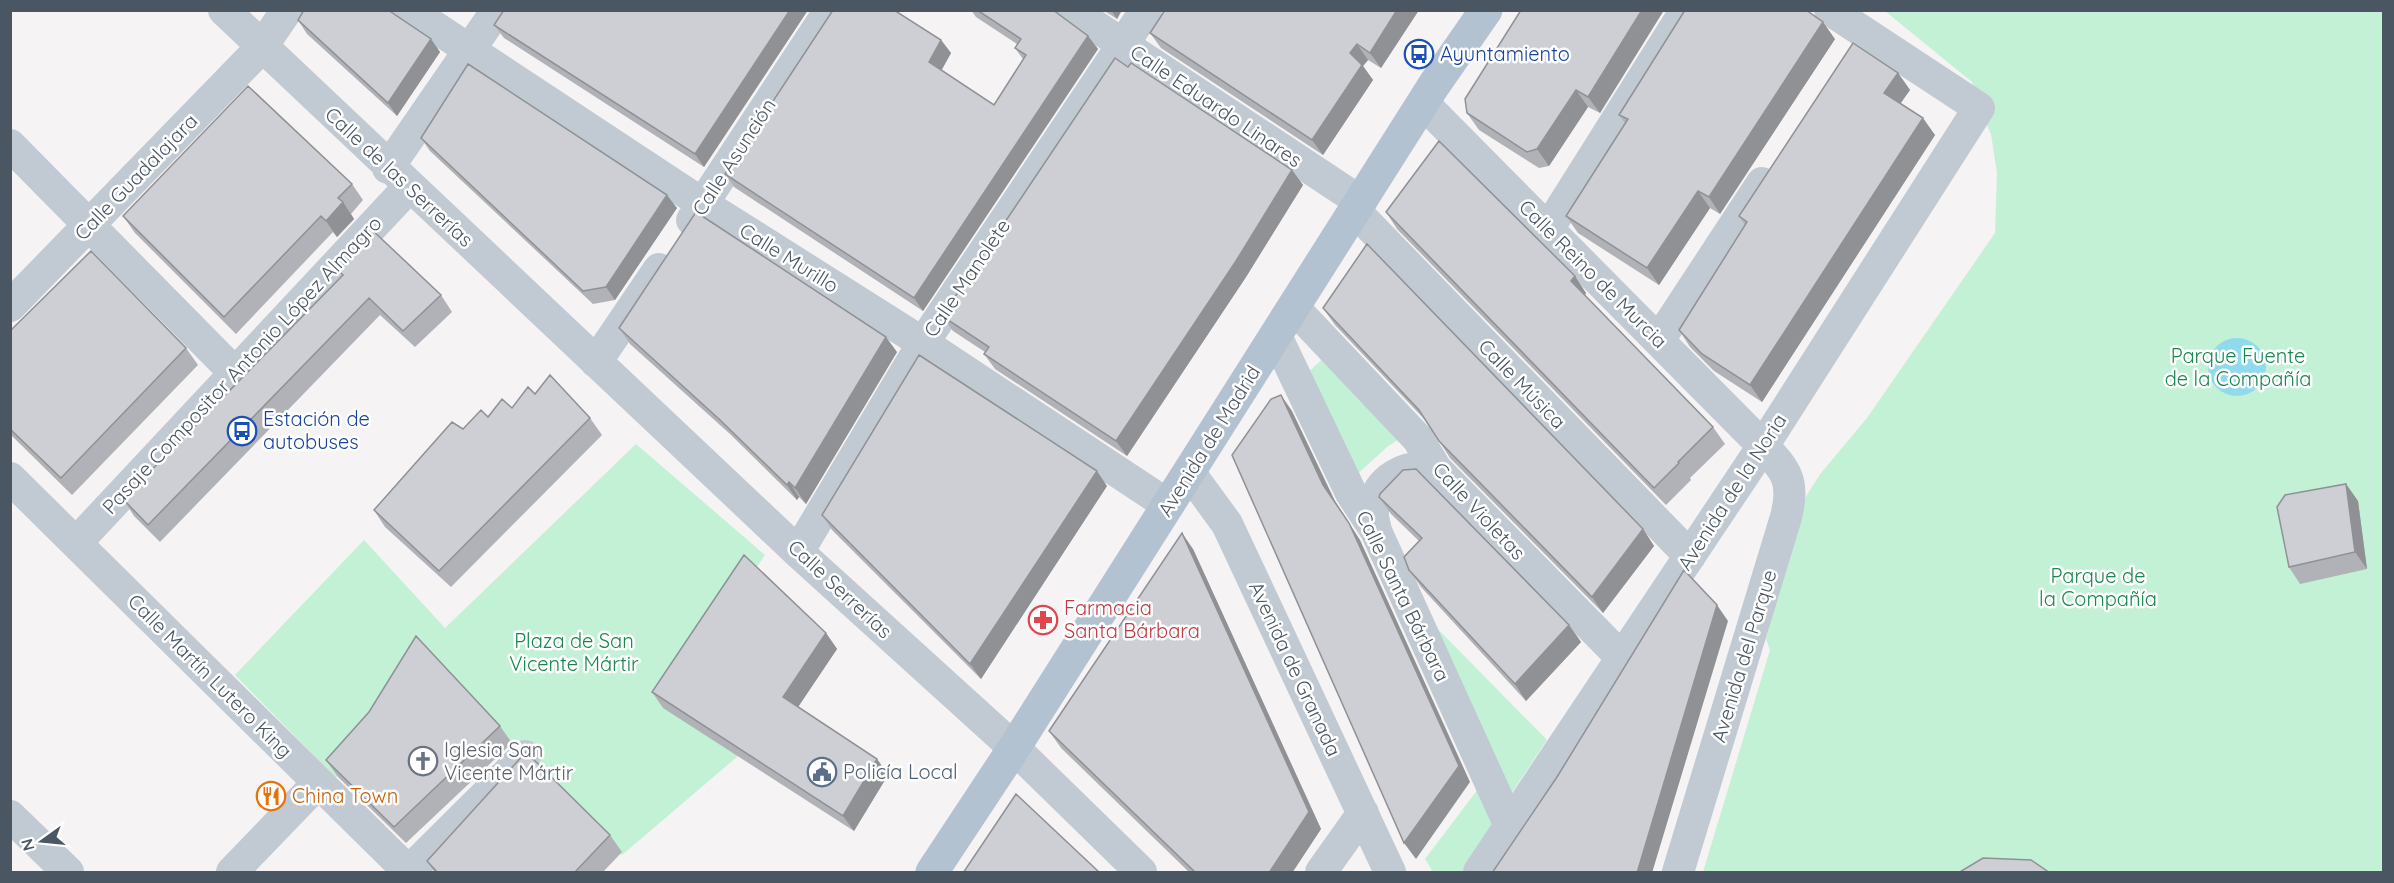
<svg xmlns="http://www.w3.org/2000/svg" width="2394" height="883" viewBox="0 0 2394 883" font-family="Quicksand,sans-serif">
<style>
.green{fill:#c3f1d5}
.water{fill:#90daee}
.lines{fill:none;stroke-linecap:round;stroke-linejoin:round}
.minor{stroke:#c1cad2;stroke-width:32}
.major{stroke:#b3c2d1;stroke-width:33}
.wall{fill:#b0b2b7}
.shaded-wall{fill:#909195}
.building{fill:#cdcfd5;stroke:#909195;stroke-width:1.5}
.labels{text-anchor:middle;stroke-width:5;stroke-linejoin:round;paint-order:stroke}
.transit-label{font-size:20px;fill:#164399;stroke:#fff;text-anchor:start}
.street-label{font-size:20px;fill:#4a5661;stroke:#fff}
.park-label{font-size:20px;fill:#17864f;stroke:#fff}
.health-label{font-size:20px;fill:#be3a42;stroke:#fff;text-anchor:start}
.worship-label{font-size:20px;fill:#5b616d;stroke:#fff;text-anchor:start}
.service-label{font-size:20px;fill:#4e5e75;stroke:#fff;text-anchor:start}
.food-label{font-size:20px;fill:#c56008;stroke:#fff;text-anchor:start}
</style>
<rect width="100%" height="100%" fill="#f5f3f3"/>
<path class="green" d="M1885,11H2383V872H1703L1770,650L1766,639L1801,504L1821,473L1867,418L1995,233L1997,173L1991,134L1979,108L1972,82Z
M1329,353L1404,436L1387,447L1351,480L1302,378Z
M636,444L765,555L664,707L738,756L622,855L512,743L380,728L336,778L235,675L364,540L445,628Z
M1425,616L1547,740L1509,797Z
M1478,789L1496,834L1468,872H1433L1425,859Z"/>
<path class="water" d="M2208 367a29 29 0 1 1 58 0a29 29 0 1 1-58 0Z"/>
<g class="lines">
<path class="minor" d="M224,10L798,552L1014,748L1141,872
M409,10L703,204L923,343L1168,505
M1071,10L1361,202
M1423,103L1763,446C1787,471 1795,482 1786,517L1678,872
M10,145L235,373
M388,168L497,10
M1355,211L1690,556
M692,220L830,10
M1548,229L1686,10
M10,306L261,48L287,10
M1294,308L1418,439L1436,469L1622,658
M1276,336L1351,493L1376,531L1510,826
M1659,340L1762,183
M596,362L659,269
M1189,472L1227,524L1390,872
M10,478L409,872
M1376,531C1375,525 1372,517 1373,511C1375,478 1407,463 1436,469
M76,543L409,187
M798,552L923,343L1146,10
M10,816L68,872
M232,872L318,783
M408,872L525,756
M1321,872L1363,813
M1479,872L1763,446L1979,108L1830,10"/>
<path class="major" d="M932,872L1014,748L1434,85L1486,10"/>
</g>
<path class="wall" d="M808,10L704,167L504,38L494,25Z
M971,10H1053L1088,36L1098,49L923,311L734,187L725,174L941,40L951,53L941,70L994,105L1023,59L1015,48L1017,44L976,17Z
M1103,10H1122L1117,19Z
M1165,10H1419L1381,68L1368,60L1363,66L1373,80L1323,155L1161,48L1150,33Z
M1664,10L1600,113L1588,107L1549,166L1539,168L1479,130L1467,113Z
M298,20L431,39L440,52L397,116L307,34Z
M1835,39L1720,214L1710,208L1659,285L1578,233L1566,216L1625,123L1619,115Z
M1898,73L1910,90L1900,103L1935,135L1762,402L1714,371L1690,347L1679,330L1745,225L1739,216Z
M421,138L677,208L615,300L593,304L430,151Z
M1292,170L1303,185L1246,277L1127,456L995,369L984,354L985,352L953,331L942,316Z
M352,184L363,200L351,214L354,219L337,237L333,232L236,334L135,233L123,216Z
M1386,212L1586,293L1585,295L1713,427L1725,444L1690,478L1691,480L1666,505L1397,229Z
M349,248L441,295L452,312L415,347L380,315L160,542L134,516L123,499L342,276L338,270L353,254Z
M1323,308L1643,529L1654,546L1603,613L1450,458L1427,422L1335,325Z
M619,328L897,352L806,504L799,497L797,500L730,434L630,344Z
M10,331L186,348L198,365L72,495L10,434Z
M535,394L590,418L602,435L451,587L385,527L374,510L463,429L488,417L512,408Z
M2346,484L2358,501L2367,569L2300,584L2289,567Z
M1107,486L981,679L832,530L822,515Z
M1379,497L1569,625L1581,642L1526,701L1421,587L1409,570L1419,541L1391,514Z
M1193,549L1321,829L1292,873H1190L1061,748L1049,731Z
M826,633L837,649L798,707L877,759L888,775L854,831L663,708L652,692Z
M500,726L512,743L406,843L338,777L326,760Z
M610,835L622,852L602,873H435L427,861Z"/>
<path class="shaded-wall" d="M790,10H808L704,167L695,154Z
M1111,10H1122L1117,19Z
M1397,10H1419L1381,68L1370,53Z
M1642,10H1664L1600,113L1588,97Z
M1823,22L1835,39L1720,214L1709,197Z
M1088,36L1098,49L923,311L914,298Z
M431,39L440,52L397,116L388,103Z
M941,40L951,53L939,75L929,62Z
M1357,44L1368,60L1363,66L1373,80L1323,155L1312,140L1350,53Z
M1898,73L1910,90L1896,110L1884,93Z
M1576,90L1588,107L1549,166L1537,149Z
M1923,118L1935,135L1762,402L1750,385Z
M1292,170L1303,185L1246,277L1127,456L1116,441Z
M1698,191L1710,208L1659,285L1647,268Z
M667,195L677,208L615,300L606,287Z
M343,202L354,219L337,237L326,221Z
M1575,276L1586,293L1583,298L1571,281Z
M886,337L897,352L806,504L795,488Z
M1281,395L1292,411L1335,501L1360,540L1470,782L1416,859L1404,843Z
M1097,471L1107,486L981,679L970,664Z
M789,482L799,497L797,500L787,485Z
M2346,484L2358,501L2367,569L2355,552Z
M1643,529L1654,546L1603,613L1592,597Z
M1182,533L1193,549L1321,829L1292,873H1269Z
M1717,605L1728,621L1652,873H1637Z
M1569,625L1581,642L1526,701L1515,684Z
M826,633L837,649L794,713L783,697Z
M877,759L888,775L854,831L843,816Z"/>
<path class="building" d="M304,10H388L431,39L388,103L298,20Z
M504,10H790L695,154L494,25Z
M833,10H894L941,40L929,62L994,105L1026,55L1015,48L1021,39L977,10H1053L1088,36L914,298L725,174Z
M1165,10H1397L1370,53L1357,44L1350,53L1362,65L1312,140L1150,33Z
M1521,10H1642L1588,97L1576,90L1537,149L1527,152L1467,113L1465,99Z
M1685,10H1806L1823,22L1709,197L1698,191L1647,268L1566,216L1628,119L1619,115Z
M1853,43L1898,73L1884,93L1923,118L1750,385L1702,354L1679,330L1747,222L1739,216Z
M1115,58L1128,67L1131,63L1292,170L1236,261L1116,441L984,354L989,347L942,316Z
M468,64L667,195L606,287L583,291L421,138Z
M248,86L352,184L338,198L343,202L326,221L321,216L224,317L123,216Z
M1439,141L1575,276L1571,281L1713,427L1678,462L1679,463L1654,488L1386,212Z
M696,212L886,337L795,488L789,482L787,485L719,419L619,328Z
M369,227L441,295L403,331L369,298L148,525L123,499L343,275L338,270L354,253L349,248Z
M1367,244L1643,529L1592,597L1439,441L1419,410L1323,308Z
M91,251L186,348L61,478L10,429V331Z
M919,355L1097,471L970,664L822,515Z
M550,375L590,418L439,571L374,510L452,422L463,429L481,410L488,417L502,399L512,408L528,387L535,394Z
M1281,395L1323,485L1349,523L1459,766L1404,843L1232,455L1271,399Z
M1416,469L1569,625L1515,684L1409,570L1404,557L1422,538L1379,497L1380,494L1403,470Z
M2346,484L2355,552L2289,567L2277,507L2285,495Z
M1182,533L1309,812L1269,873H1196L1049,731Z
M744,555L826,633L783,697L877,759L843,816L652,692Z
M1684,570L1717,605L1637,873H1492L1557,777Z
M416,636L500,726L394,827L326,760L369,712Z
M526,752L610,835L574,873H438L427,861Z
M1016,794L1100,873H963Z
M1983,858L2031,860L2050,873H1958Z"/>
<defs>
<g id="bus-ring" transform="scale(1.5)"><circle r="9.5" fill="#fff" stroke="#1a4fb4" stroke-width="1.5"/><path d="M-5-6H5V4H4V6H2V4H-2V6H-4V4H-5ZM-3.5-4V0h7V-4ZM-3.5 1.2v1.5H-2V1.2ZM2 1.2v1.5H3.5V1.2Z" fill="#1a4fb4"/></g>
<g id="pharmacy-ring" transform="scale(1.5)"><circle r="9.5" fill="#fff" stroke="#e0444e" stroke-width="1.5"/><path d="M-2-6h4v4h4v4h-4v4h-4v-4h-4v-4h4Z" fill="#e0444e"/></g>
<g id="church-ring" transform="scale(1.5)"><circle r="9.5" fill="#fff" stroke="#6b7280" stroke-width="1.5"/><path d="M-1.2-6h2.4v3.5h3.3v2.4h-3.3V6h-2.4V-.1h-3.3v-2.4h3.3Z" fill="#6b7280"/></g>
<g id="civic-ring" transform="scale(1.5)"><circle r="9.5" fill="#fff" stroke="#5c6f8a" stroke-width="1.5"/><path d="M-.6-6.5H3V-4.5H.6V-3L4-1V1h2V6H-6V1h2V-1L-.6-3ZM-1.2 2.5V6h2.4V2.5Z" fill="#5c6f8a"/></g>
<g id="restaurant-ring" transform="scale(1.5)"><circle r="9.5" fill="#fff" stroke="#e8710a" stroke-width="1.5"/><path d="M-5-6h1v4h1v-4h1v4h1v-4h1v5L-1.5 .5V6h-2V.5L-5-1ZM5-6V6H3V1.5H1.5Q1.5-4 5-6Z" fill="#e8710a"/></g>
</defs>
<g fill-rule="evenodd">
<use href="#bus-ring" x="1419" y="54"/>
<use href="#bus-ring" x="242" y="431"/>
<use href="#pharmacy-ring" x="1043" y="620"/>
<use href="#church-ring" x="423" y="761"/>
<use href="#civic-ring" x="822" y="772"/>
<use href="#restaurant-ring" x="271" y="796"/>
</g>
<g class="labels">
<g class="transit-label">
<text x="1440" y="61">Ayuntamiento</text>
<text x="263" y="426">Estación de<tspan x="263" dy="23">autobuses</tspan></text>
</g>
<g class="street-label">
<text transform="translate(1216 106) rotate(34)" y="7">Calle Eduardo Linares</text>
<text transform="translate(734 157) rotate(-57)" y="7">Calle Asunción</text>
<text transform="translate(136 177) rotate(-46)" y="7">Calle Guadalajara</text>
<text transform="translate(399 177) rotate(43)" y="7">Calle de las Serrerías</text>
<text transform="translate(789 258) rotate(32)" y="7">Calle Murillo</text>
<text transform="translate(1593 274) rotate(45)" y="7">Calle Reino de Murcia</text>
<text transform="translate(967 278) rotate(-56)" y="7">Calle Manolete</text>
<text transform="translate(242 365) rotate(-47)" y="7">Pasaje Compositor Antonio López Almagro</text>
<text transform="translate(1522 384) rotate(46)" y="7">Calle Música</text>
<text transform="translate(1209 441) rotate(-58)" y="7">Avenida de Madrid</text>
<text transform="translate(1732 492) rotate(-57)" y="7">Avenida de la Noria</text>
<text transform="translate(1479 511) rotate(47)" y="7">Calle Violetas</text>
<text transform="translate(840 589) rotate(43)" y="7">Calle Serrerías</text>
<text transform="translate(1403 596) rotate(64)" y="7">Calle Santa Bárbara</text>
<text transform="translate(1744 656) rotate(-73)" y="7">Avenida del Parque</text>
<text transform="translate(1295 669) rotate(65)" y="7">Avenida de Granada</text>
<text transform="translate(210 676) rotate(45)" y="7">Calle Martín Lutero King</text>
</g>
<g class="park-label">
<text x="2238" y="363">Parque Fuente<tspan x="2238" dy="23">de la Compañía</tspan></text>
<text x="2098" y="583">Parque de<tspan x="2098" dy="23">la Compañía</tspan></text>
<text x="574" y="648">Plaza de San<tspan x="574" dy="23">Vicente Mártir</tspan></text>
</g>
<g class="health-label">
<text x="1064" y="615">Farmacia<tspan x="1064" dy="23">Santa Bárbara</tspan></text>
</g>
<g class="worship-label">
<text x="444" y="757">Iglesia San<tspan x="444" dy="23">Vicente Mártir</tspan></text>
</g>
<g class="service-label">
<text x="843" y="779">Policía Local</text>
</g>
<g class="food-label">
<text x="292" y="803">China Town</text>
</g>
</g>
<rect width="2394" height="883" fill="none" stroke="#4a5661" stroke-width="24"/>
<g transform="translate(42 841) rotate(255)" stroke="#ffffff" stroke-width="4.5" paint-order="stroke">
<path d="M0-4.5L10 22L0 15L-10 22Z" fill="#4a5661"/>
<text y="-9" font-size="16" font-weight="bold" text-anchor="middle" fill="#4a5661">N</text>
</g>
</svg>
